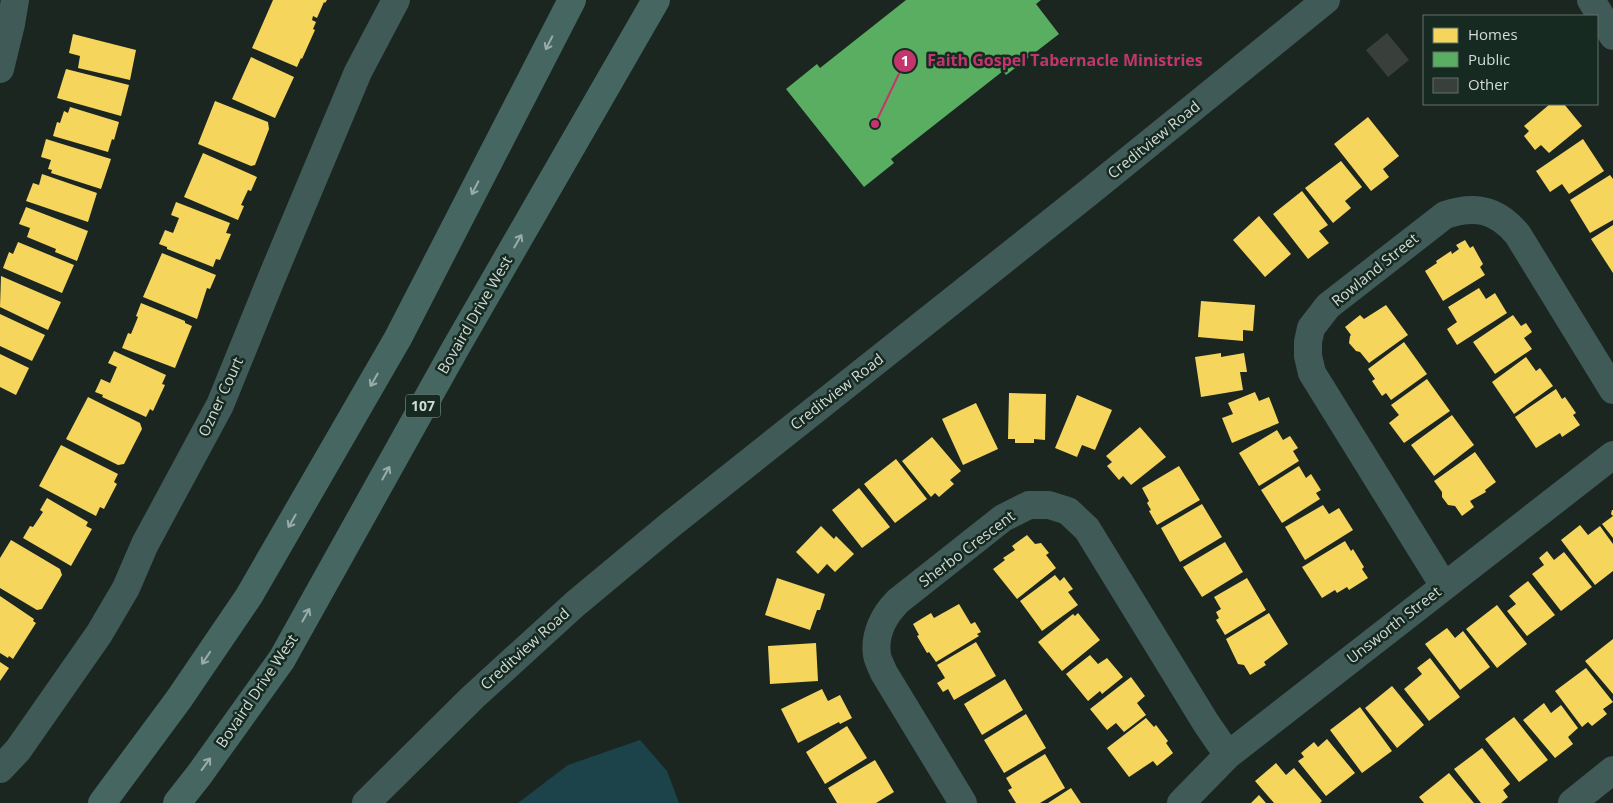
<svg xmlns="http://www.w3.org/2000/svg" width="1613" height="803" viewBox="0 0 1613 803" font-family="'Open Sans',sans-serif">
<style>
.water{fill:#1d434a}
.homes{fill:#f6d55c}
.public{fill:#5aae61}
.building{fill:#39403b}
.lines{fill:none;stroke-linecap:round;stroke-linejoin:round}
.minor{stroke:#405a58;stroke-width:28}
.major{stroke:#466662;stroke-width:28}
.oneway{stroke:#99ada8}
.labels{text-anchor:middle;stroke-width:5;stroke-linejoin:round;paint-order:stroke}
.shield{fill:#172a22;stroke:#99a7a0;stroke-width:1}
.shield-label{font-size:14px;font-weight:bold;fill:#d1dcd6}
.street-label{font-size:15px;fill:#d1dcd6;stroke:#172a22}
.leader{fill:none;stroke:#c4356d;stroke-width:2}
.callout-dot{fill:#c4356d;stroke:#172a22;stroke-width:2}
.mark-label{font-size:15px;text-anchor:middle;font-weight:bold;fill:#fff}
.callout-label{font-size:16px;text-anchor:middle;font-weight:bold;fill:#c4356d;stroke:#172a22;stroke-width:5;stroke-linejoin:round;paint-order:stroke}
</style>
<rect width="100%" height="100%" fill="#1b2621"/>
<path class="water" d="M640,740L667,771L679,803H518L568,765Z"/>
<path class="homes" d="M273,0H327L325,3L324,2L317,18L313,16L312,20L316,22L313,29L315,30L302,59L301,58L297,67L252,48Z
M73,34L136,50L130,80L78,68L80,56L69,53Z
M251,57L294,77L275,118L232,99Z
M66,69L129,85L121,116L57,98Z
M215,101L268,122L269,129L255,165L251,166L198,144Z
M1550,104H1564L1582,126L1549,153L1541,145L1535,150L1524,136L1529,131L1524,126Z
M70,107L119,122L114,140L112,139L108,152L53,136L57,122L60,123L64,111L68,113Z
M1368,117L1399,156L1383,169L1389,177L1371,191L1334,144Z
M46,139L111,159L101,189L51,173L52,170L48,169L51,160L41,157Z
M1583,139L1604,171L1569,194L1562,184L1550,192L1536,171Z
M203,153L257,177L251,191L248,190L241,205L244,206L238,220L184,197Z
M1341,161L1362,187L1345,201L1351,208L1333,223L1305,188Z
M42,174L97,193L88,222L26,201L33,183L39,185Z
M1610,175L1613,179V220L1590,233L1570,200Z
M1302,191L1328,225L1319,231L1329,243L1308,259L1273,214Z
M176,202L230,223L226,233L231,234L220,260L216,259L213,267L167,249V247L159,244L165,230L173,233L179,218L171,215Z
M26,207L88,231L77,261L55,252L56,249L27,237L30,228L19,224Z
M1259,216L1291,254L1265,277L1233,240Z
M1613,225V273L1591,239Z
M1465,240L1470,248L1473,246L1483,264L1480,267L1485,275L1443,301L1425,271L1437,263L1436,261L1451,251L1452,254L1459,249L1456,245Z
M18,242L74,265L62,293L3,268L9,252L13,254Z
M162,253L216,275L210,289L207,288L197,319L143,297Z
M1,276L61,302L48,330L0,307Z
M1479,288L1486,299L1495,293L1507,313L1457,345L1447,329L1457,322L1448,307Z
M1201,301L1255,305L1253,331L1243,330V341L1198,337Z
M141,303L185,321V323L192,326L175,368L122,348L128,333L131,334L138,317L136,316Z
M1386,305L1408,335L1369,363L1360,352L1356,351L1349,343L1350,336L1351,335L1345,327L1360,315L1364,319Z
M0,314L45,335L32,361L0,346Z
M1513,315L1521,326L1526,323L1532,332L1524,338L1532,349L1495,374L1473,342Z
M1404,342L1427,374L1391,400L1386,393L1382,396L1372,381L1375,379L1368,369Z
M114,351L166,375L162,384L165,385L153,411L150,409L146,417L102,397L103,395L95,392L101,379L110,383L117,367L108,363Z
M1221,353V357L1244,353L1247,372H1240L1243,390L1201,397L1195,357Z
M0,354L29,368L16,395L0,387Z
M1526,357L1536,371L1540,368L1553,386L1514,414L1492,382Z
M1427,379L1450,411L1404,443L1389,423L1399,415L1391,405Z
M1556,389L1562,399L1565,397L1576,413L1573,415L1580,425L1562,437L1560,433L1536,448L1515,417Z
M1255,392L1259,401L1269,397L1279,423L1232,443L1222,418L1233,414L1228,403Z
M1009,393L1046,394L1045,440L1034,439V443H1015V439H1008Z
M1077,395L1112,410L1095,450L1082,445L1077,457L1055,448Z
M88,397L140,423L142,429L124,464L118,465L66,439Z
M976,403L998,449L963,465L942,419Z
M1452,415L1474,445L1434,476L1411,445Z
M1140,427L1166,457L1131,485L1123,476L1119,480L1107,466L1112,462L1106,456Z
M1277,430L1283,440L1290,436L1298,448L1293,451L1299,461L1259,486L1239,453Z
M932,437L961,471L950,480L954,484L939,497L935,493L931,497L902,461Z
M61,445L118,474L114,482L117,484L104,509L100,507L96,516L39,486Z
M1475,452L1496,482L1485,490L1486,492L1470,501L1474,507L1462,516L1455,506L1448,505L1442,497V492L1434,481Z
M896,459L927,499L895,523L864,484Z
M1179,466L1200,500L1157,525L1149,511L1151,510L1147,503L1149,501L1142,488Z
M1299,466L1306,478L1311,474L1321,490L1316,493L1320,499L1282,523L1261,490Z
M859,488L890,527L862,548L832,510Z
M47,498L88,522L86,526L92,529L71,566L23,538L30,526L33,527L43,512L40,510Z
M1202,504L1222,537L1180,562L1161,528Z
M1323,505L1329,514L1339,508L1353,530L1305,560L1285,527Z
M1612,510H1613V538L1602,524L1613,516L1611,514Z
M1580,525L1588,535L1600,526L1613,544V571L1595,585L1561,540Z
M821,526L834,539L836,536L854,554L835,572L827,564L818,574L796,552Z
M1027,535L1035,544L1041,543L1049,553L1046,555L1056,568L1017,599L993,569L1005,560L1003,558L1015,550L1012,546Z
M11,540L60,569L62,575L42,609L37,610L0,588V558Z
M1345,541L1351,551L1353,549L1364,567L1362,569L1368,578L1349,590L1347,587L1337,593L1335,590L1322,598L1302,567Z
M1225,542L1243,572L1202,597L1183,567Z
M1547,551L1554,560L1564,552L1592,587L1561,611L1532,574L1544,565L1539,558Z
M1055,575L1060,581L1064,577L1073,589L1068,592L1078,605L1042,631L1020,601Z
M777,578L825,594L820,610H817L810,630L765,615Z
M1247,578L1266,610L1225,635L1216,620L1219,618L1216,612L1221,609L1214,597Z
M1528,581L1555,615L1527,636L1507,611L1516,604L1509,596Z
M0,596L34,619L33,621L36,623L13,659L9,656L8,658L0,653Z
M959,604L971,624L975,622L981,632L977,634L979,636L936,662L929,652L927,653L917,636L919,635L913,624L931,613L934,618Z
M1497,605L1527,644L1497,668L1466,629Z
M1078,613L1100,640L1062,671L1038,642L1073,614L1075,616Z
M1269,613L1288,644L1264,662L1266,665L1250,675L1244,665L1238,664L1226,639Z
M1447,628L1455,638L1463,631L1490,667L1460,690L1425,644Z
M1613,639V694L1585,661Z
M976,642L996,676L954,700L948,689L943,692L937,683L945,678L937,665Z
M816,643L818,681L770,684L768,646Z
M1090,655L1098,664L1107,658L1123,677L1102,694L1100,691L1088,701L1066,674Z
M1430,658L1460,697L1429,721L1404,689L1422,674L1417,668Z
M0,662L9,668L0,681Z
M1586,668L1613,702L1603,709L1607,714L1592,726L1588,722L1582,727L1555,691Z
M1131,677L1145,696L1137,703L1146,715L1124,732L1116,723L1107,730L1090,709Z
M1005,679L1023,710L982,735L964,704Z
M1392,686L1424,725L1397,748L1365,708Z
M822,689L828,701L840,695L852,718L840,724L839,722L798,743L781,709Z
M1544,703L1551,713L1561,705L1578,728L1568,737L1573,744L1555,758L1523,720Z
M1360,707L1392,751L1362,773L1330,730Z
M1026,714L1046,748L1004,773L984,740Z
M1514,717L1548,760L1519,782L1485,739Z
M1146,718L1154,727L1156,725L1168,741L1166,743L1173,753L1157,766L1153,761L1129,777L1107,748Z
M847,726L867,758L825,784L806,752Z
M1327,739L1355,773L1326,796L1298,761L1304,757L1301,753L1314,742L1318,747Z
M1482,748L1510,784L1503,790L1508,797L1501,803H1481L1454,769Z
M1045,754L1065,788L1040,803H1016L1008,790L1012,788L1006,778Z
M875,760L894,792L876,803H837L828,788Z
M1276,763L1286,775L1294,768L1322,801L1320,803H1274L1255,781Z
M1449,773L1474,803H1424L1419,797Z
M1071,788L1081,803H1048Z
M1259,795L1266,803H1251Z"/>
<path class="public" d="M906,0H1041L1036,4L1059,34L1006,75L1003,71L891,159L894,163L864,187L786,89L817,64L820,68Z"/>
<path class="building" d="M1387,33L1409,60L1388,77L1366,50Z"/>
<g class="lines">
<path class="minor" d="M1591,0L1613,36
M0,69L11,24L15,0
M1444,586L1312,373L1308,356V342L1311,328L1328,306L1445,215C1475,205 1497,209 1518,235L1613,390
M0,769L18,750L99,634L126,588L145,544L220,405L272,277L358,72L396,0
M366,803L473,697L575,604L670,525L1088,193L1326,0
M963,803L884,673C882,668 878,661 877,655C874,634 884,615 898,601L1003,518L1029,505H1049L1068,511L1087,529L1206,723L1228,755
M1181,803L1228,755L1613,455
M1572,803L1613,770"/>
<path class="major" d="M102,803L179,699L249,596L398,338L572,0
M177,803L199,775L282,659L455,349L656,0"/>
</g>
<defs><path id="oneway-shaft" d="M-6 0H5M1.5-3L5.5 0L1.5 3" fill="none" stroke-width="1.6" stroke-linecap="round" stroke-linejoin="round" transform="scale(1.25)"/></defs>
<g class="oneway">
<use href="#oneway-shaft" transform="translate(549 43) rotate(117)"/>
<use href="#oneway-shaft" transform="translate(475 188) rotate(117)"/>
<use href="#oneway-shaft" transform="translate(518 241) rotate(-60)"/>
<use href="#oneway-shaft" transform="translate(374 380) rotate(120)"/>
<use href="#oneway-shaft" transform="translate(386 473) rotate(-61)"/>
<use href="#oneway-shaft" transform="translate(292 521) rotate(120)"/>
<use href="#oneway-shaft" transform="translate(306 615) rotate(-61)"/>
<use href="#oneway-shaft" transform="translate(206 658) rotate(124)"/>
<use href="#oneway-shaft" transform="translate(206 764) rotate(-54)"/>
</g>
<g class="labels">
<rect class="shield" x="405.5" y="394.5" width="35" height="23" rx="4"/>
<g class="shield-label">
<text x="423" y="411">107</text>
</g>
<g class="street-label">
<text transform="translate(1154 140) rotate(-39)" y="5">Creditview Road</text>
<text transform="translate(1375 270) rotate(-39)" y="5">Rowland Street</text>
<text transform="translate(475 315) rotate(-60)" y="5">Bovaird Drive West</text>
<text transform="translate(837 392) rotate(-38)" y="5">Creditview Road</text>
<text transform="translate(221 397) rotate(-65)" y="5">Ozner Court</text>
<text transform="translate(967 549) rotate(-37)" y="5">Sherbo Crescent</text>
<text transform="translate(1394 625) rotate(-38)" y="5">Unsworth Street</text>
<text transform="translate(525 649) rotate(-42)" y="5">Creditview Road</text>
<text transform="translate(257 691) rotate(-56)" y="5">Bovaird Drive West</text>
</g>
</g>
<path class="leader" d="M875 124L905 61"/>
<g class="callout-dot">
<circle cx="875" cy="124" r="5"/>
<circle cx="905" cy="61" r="12"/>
</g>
<g class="mark-label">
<text x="905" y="66">1</text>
</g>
<g class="callout-label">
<text x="1065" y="66">Faith Gospel Tabernacle Ministries</text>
</g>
<rect x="1423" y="15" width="175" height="90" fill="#172a22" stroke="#61716a"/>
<rect x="1433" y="28" width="25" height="15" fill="#f6d55c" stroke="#61716a"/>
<text x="1468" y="40" font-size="15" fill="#d1dcd6">Homes</text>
<rect x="1433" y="52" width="25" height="15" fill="#5aae61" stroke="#61716a"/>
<text x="1468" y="65" font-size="15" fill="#d1dcd6">Public</text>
<rect x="1433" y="78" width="25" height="15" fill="#39403b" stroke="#61716a"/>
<text x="1468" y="90" font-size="15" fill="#d1dcd6">Other</text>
</svg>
